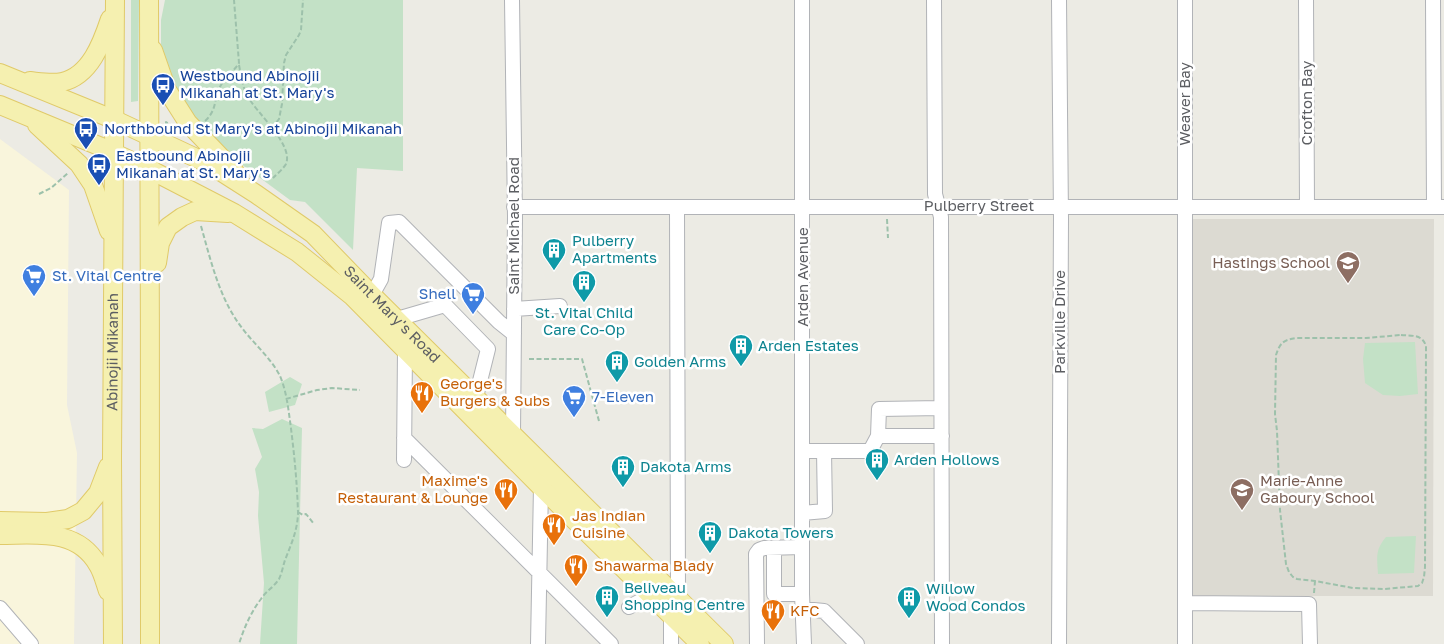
<svg xmlns="http://www.w3.org/2000/svg" width="1444" height="644" viewBox="0 0 1444 644" font-family="'Golos Text',sans-serif">
<style>
.commercial{fill:#f9f5dc}
.education{fill:#dcdad2}
.green{fill:#c3e1c6}
.lines{fill:none;stroke-linecap:round;stroke-linejoin:round}
.minor-casing{stroke:#b1b3b7;stroke-width:16}
.major-casing{stroke:#e0ca69;stroke-width:20}
.path{stroke:#9dc1ab;stroke-width:2;stroke-dasharray:5 2.5;stroke-linecap:butt}
.minor{stroke:#fff;stroke-width:14}
.major{stroke:#f5f0b0;stroke-width:18}
.labels{text-anchor:middle;stroke-width:5;stroke-linejoin:round;paint-order:stroke}
.transit-label{font-size:15px;fill:#164399;stroke:#fff;text-anchor:start}
.street-label{font-size:15px;fill:#5c5e62;stroke:#fff}
.culture-label{font-size:15px;fill:#0d838f;stroke:#fff;text-anchor:start}
.education-label{font-size:15px;fill:#785e54;stroke:#fff;text-anchor:end}
.shop-label{font-size:15px;fill:#366cbe;stroke:#fff;text-anchor:start}
.food-label{font-size:15px;fill:#c56008;stroke:#fff;text-anchor:start}
</style>
<rect width="100%" height="100%" fill="#ecebe4"/>
<path class="commercial" d="M0,139L69,190L67,405L77,453L74,644H0Z"/>
<path class="education" d="M1193,219H1434L1433,596H1192Z"/>
<path class="green" d="M131,0H139L138,101L131,102Z
M165,0H403V171L357,168L353,250L305,202L290,200L210,141L166,74L161,45V20Z
M1415,342L1418,394L1400,396L1383,395L1365,383L1363,359L1365,343Z
M290,377L302,384L295,405L269,412L265,392Z
M282,419L302,428L297,644H260L264,583L258,516L259,492L255,469L262,457L252,428L263,429Z
M1416,536L1414,573L1378,574C1377,557 1375,550 1386,537Z"/>
<g class="lines">
<g class="minor-casing">
<path id="minor" d="M802,0V594L804,644
M934,0L935,194L941,217L942,644
M1059,0L1061,218L1059,644
M1185,0V644
M1306,0L1307,206
M1433,0L1434,207
M514,207H1444
M372,295L381,279L389,223L399,222L499,322L514,334
M514,309L560,306
M397,319L445,305L488,349L476,397
M941,408L879,409L878,436H942
M404,438L611,644
M509,440L513,434L515,217L512,0
M802,451H824L825,511L802,513
M824,451H870L878,436
M404,460L405,350L408,346
M774,548V594H802
M1185,603L1309,604L1310,644
M629,607L652,595
M0,608L31,644
M803,609L824,611L857,644
M538,644L541,487L544,483
M671,644V614L678,599L677,207
M757,644L756,554L759,550L764,548L802,547"/>
</g>
<g class="major-casing">
<g id="major">
<path d="M149,0C150,215 150,429 150,644"/>
<path d="M153,50L167,90L188,123L235,172"/>
<path id="s1" d="M0,73L115,120L209,164L256,194L313,234L372,295L724,644"/>
<path d="M30,81C40,82 52,84 62,82C90,76 102,43 110,19"/>
<path d="M0,105L99,146L149,169L234,213L297,252L352,296L541,487L700,644"/>
<path d="M37,125L79,164L93,185L109,231"/>
<path d="M157,263L160,243L168,227L182,217L195,211L228,213"/>
<path d="M0,521L47,522L68,519L83,511L98,493L108,467"/>
<path d="M0,535C37,535 77,528 98,565C103,573 105,583 108,591"/>
<path id="s2" d="M113,644L112,458L115,0"/>
</g>
</g>
<path class="path" d="M239,65C241,75 242,85 247,95C255,112 294,144 286,164C283,169 277,174 273,178
M205,121C218,109 213,99 221,85C226,77 234,71 239,63L234,0
M166,125V122L171,125
M272,128L279,119L282,104L284,63L286,55L299,35L301,30L303,0
M39,194L51,188L68,173
M887,219L888,238
M201,226C211,261 219,298 242,328C254,344 271,358 280,376C286,390 288,406 290,421C294,451 297,481 298,512C298,529 291,545 285,560C283,566 282,573 279,579C274,587 266,591 261,599C251,612 244,628 239,644
M1401,335C1412,336 1422,334 1426,346L1425,567L1424,577L1422,583L1418,586L1384,589L1353,588L1315,581L1297,579L1293,577L1289,572L1286,564L1280,510L1277,431L1275,414L1276,355C1280,343 1283,340 1296,338H1366Z
M529,359H582L599,421
M286,399L317,390L332,388L360,390
M298,512L303,515L306,514L314,524
M1314,593L1315,581"/>
<use href="#minor" class="minor"/>
<use href="#major" class="major"/>
</g>
<defs>
<g id="bus-pin" transform="scale(1.25)"><path d="M0 17L-7.5 6A9.5 9.5 0 1 1 7.5 6Z" fill="#1a4fb4" stroke="#fff"/><path d="M-5-6H5V4H4V6H2V4H-2V6H-4V4H-5ZM-3.5-4V0h7V-4ZM-3.5 1.2v1.5H-2V1.2ZM2 1.2v1.5H3.5V1.2Z" fill="#fff"/></g>
<g id="building-pin" transform="scale(1.25)"><path d="M0 17L-7.5 6A9.5 9.5 0 1 1 7.5 6Z" fill="#0f9aa8" stroke="#fff"/><path d="M-4-6H4V6H1V3H-1V6H-4ZM-2.5-4.3h1.7v1.8h-1.7ZM.8-4.3h1.7v1.8H.8ZM-2.5-1h1.7V.8h-1.7ZM.8-1h1.7V.8H.8Z" fill="#fff"/></g>
<g id="school-pin" transform="scale(1.25)"><path d="M0 17L-7.5 6A9.5 9.5 0 1 1 7.5 6Z" fill="#8d6e63" stroke="#fff"/><path d="M0-5L7-2L0 1L-7-2ZM-4 1L0 2.5L4 1V4Q0 6-4 4Z" fill="#fff"/></g>
<g id="supermarket-pin" transform="scale(1.25)"><path d="M0 17L-7.5 6A9.5 9.5 0 1 1 7.5 6Z" fill="#3f7fe0" stroke="#fff"/><path d="M-6-5.5h2.5l.6 2H6L4.5 2H-2.5L-4.4-4H-6ZM-1.5 3.2a1.3 1.3 0 1 0 .1 0ZM3 3.2a1.3 1.3 0 1 0 .1 0Z" fill="#fff"/></g>
<g id="restaurant-pin" transform="scale(1.25)"><path d="M0 17L-7.5 6A9.5 9.5 0 1 1 7.5 6Z" fill="#e8710a" stroke="#fff"/><path d="M-5-6h1v4h1v-4h1v4h1v-4h1v5L-1.5 .5V6h-2V.5L-5-1ZM5-6V6H3V1.5H1.5Q1.5-4 5-6Z" fill="#fff"/></g>
</defs>
<g fill-rule="evenodd">
<use href="#bus-pin" x="163" y="85"/>
<use href="#bus-pin" x="86" y="129"/>
<use href="#bus-pin" x="99" y="165"/>
<use href="#building-pin" x="554" y="250"/>
<use href="#school-pin" x="1348" y="263"/>
<use href="#supermarket-pin" x="34" y="276"/>
<use href="#building-pin" x="584" y="282"/>
<use href="#supermarket-pin" x="473" y="294"/>
<use href="#building-pin" x="741" y="346"/>
<use href="#building-pin" x="617" y="362"/>
<use href="#restaurant-pin" x="422" y="393"/>
<use href="#supermarket-pin" x="574" y="397"/>
<use href="#building-pin" x="877" y="460"/>
<use href="#building-pin" x="623" y="467"/>
<use href="#restaurant-pin" x="506" y="490"/>
<use href="#school-pin" x="1242" y="490"/>
<use href="#restaurant-pin" x="554" y="525"/>
<use href="#building-pin" x="710" y="533"/>
<use href="#restaurant-pin" x="576" y="566"/>
<use href="#building-pin" x="607" y="597"/>
<use href="#building-pin" x="909" y="598"/>
<use href="#restaurant-pin" x="773" y="611"/>
</g>
<g class="labels">
<g class="transit-label">
<text x="180" y="81">Westbound Abinojii<tspan x="180" dy="17">Mikanah at St. Mary's</tspan></text>
<text x="104" y="134">Northbound St Mary's at Abinojii Mikanah</text>
<text x="116" y="161">Eastbound Abinojii<tspan x="116" dy="17">Mikanah at St. Mary's</tspan></text>
</g>
<g class="street-label">
<text transform="translate(1307 103) rotate(-90)" y="5">Crofton Bay</text>
<text transform="translate(1185 104) rotate(-90)" y="5">Weaver Bay</text>
<text x="979" y="211">Pulberry Street</text>
<text transform="translate(514 226) rotate(-90)" y="5">Saint Michael Road</text>
<text transform="translate(803 277) rotate(-90)" y="5">Arden Avenue</text>
<text dy="5" stroke="none"><textPath href="#s1" startOffset="466">Saint Mary's Road</textPath></text>
<text transform="translate(1060 322) rotate(-90)" y="5">Parkville Drive</text>
<text dy="5" stroke="none"><textPath href="#s2" startOffset="292">Abinojii Mikanah</textPath></text>
</g>
<g class="culture-label">
<text x="572" y="246">Pulberry<tspan x="572" dy="17">Apartments</tspan></text>
<text x="584" y="318" text-anchor="middle">St. Vital Child<tspan x="584" dy="17">Care Co-Op</tspan></text>
<text x="758" y="351">Arden Estates</text>
<text x="634" y="367">Golden Arms</text>
<text x="894" y="465">Arden Hollows</text>
<text x="640" y="472">Dakota Arms</text>
<text x="728" y="538">Dakota Towers</text>
<text x="624" y="593">Beliveau<tspan x="624" dy="17">Shopping Centre</tspan></text>
<text x="926" y="594">Willow<tspan x="926" dy="17">Wood Condos</tspan></text>
</g>
<g class="education-label">
<text x="1330" y="268">Hastings School</text>
<text x="1260" y="486" text-anchor="start">Marie-Anne<tspan x="1260" dy="17">Gaboury School</tspan></text>
</g>
<g class="shop-label">
<text x="52" y="281">St. Vital Centre</text>
<text x="456" y="299" text-anchor="end">Shell</text>
<text x="592" y="402">7-Eleven</text>
</g>
<g class="food-label">
<text x="440" y="389">George's<tspan x="440" dy="17">Burgers &amp; Subs</tspan></text>
<text x="488" y="486" text-anchor="end">Maxime's<tspan x="488" dy="17">Restaurant &amp; Lounge</tspan></text>
<text x="572" y="521">Jas Indian<tspan x="572" dy="17">Cuisine</tspan></text>
<text x="594" y="571">Shawarma Blady</text>
<text x="790" y="616">KFC</text>
</g>
</g>
</svg>
